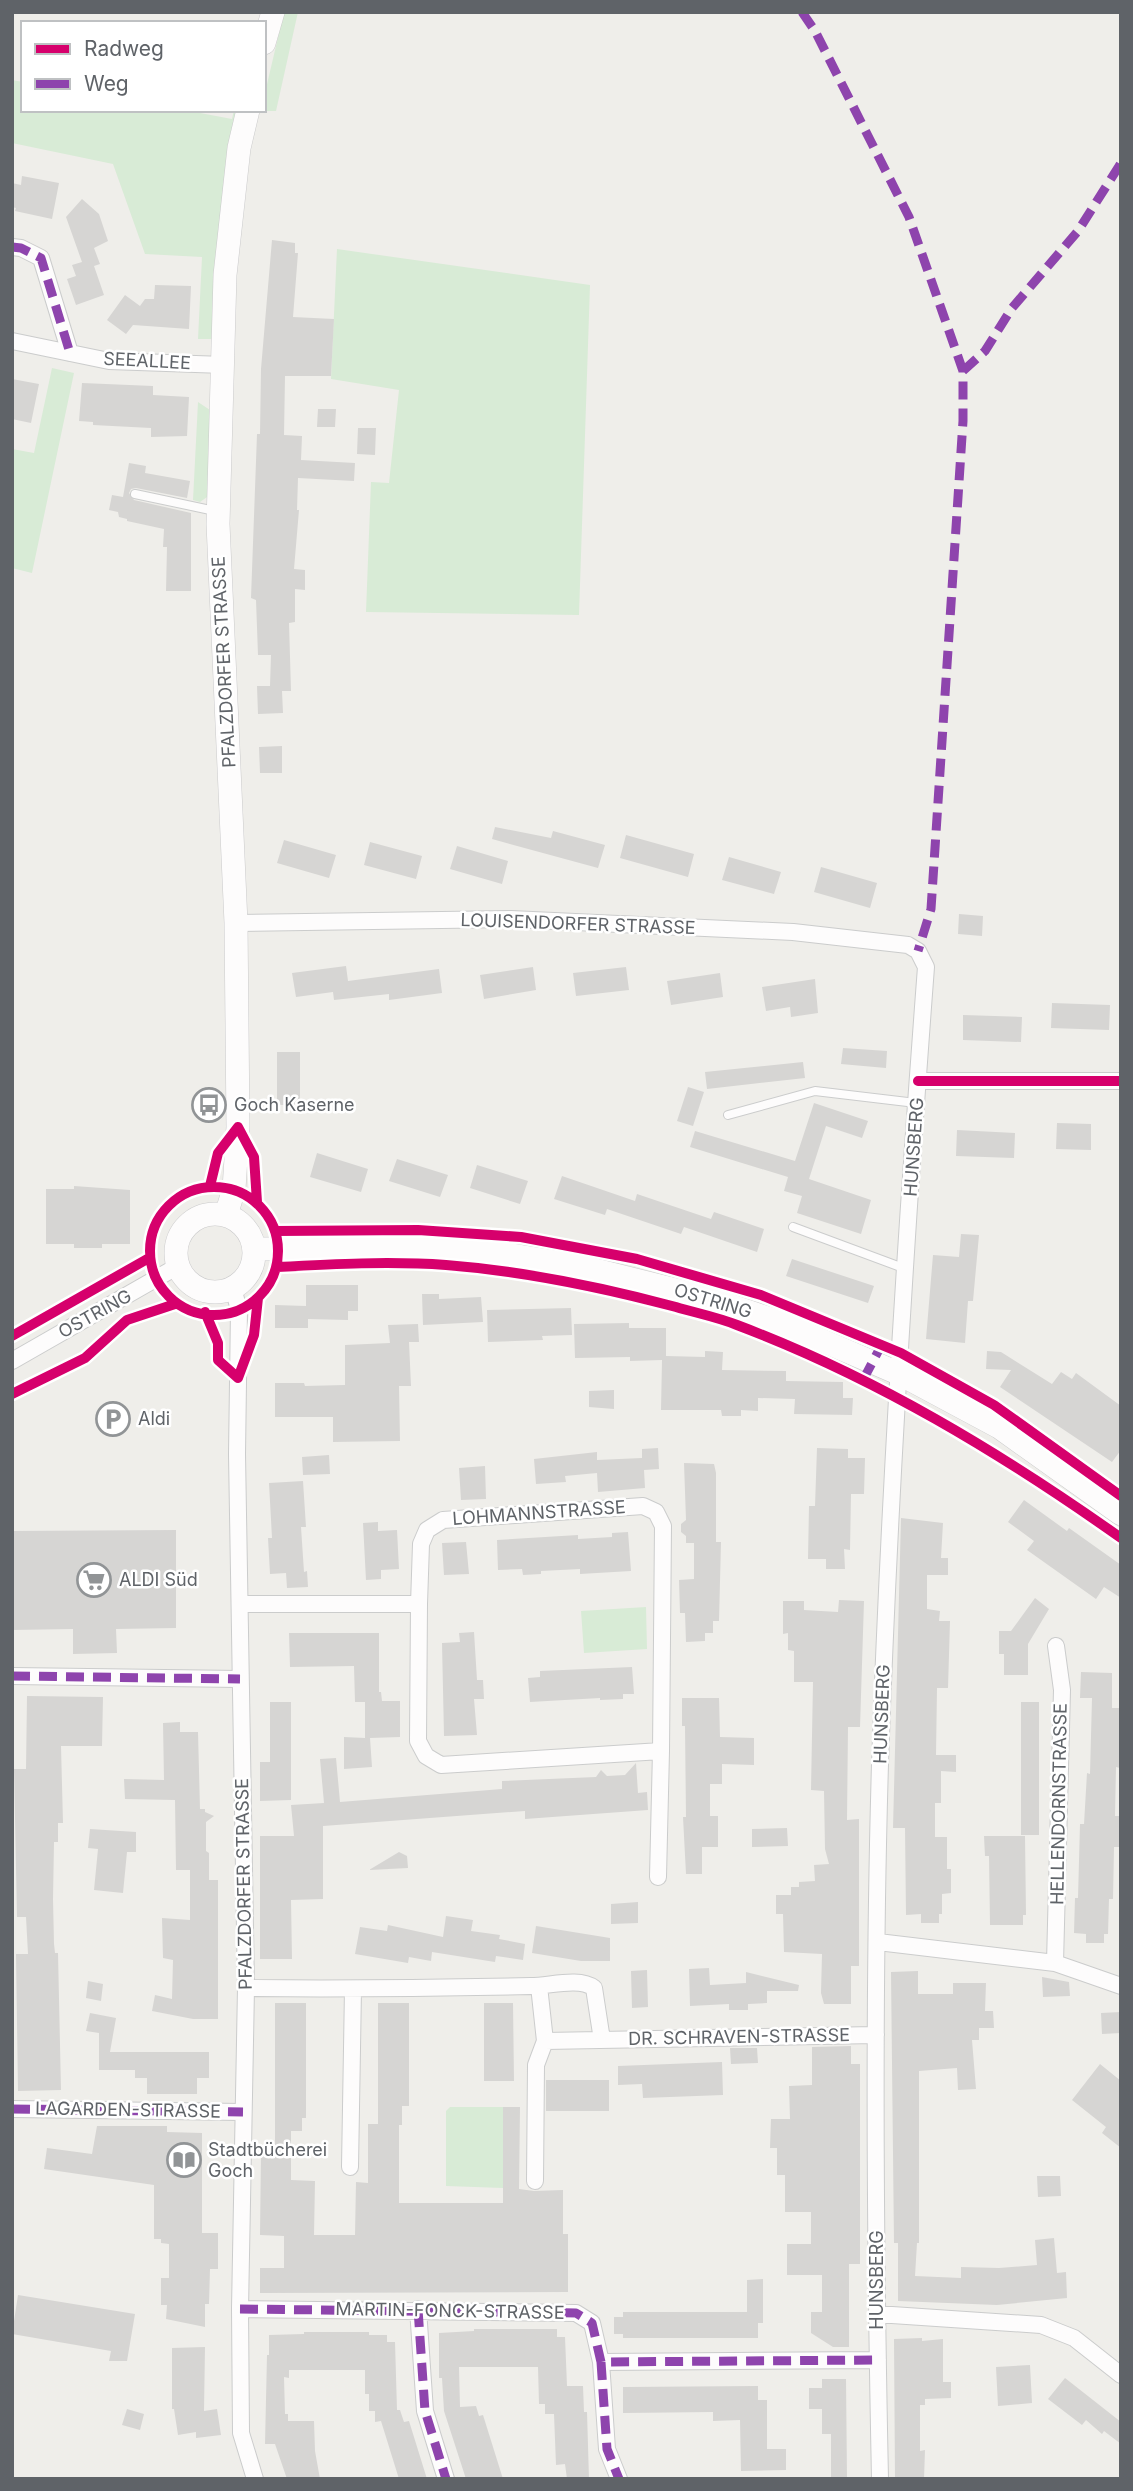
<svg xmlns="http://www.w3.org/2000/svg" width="1133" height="2491" viewBox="0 0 1133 2491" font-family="Inter,sans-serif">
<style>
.green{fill:#d8ebd6}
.building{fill:#d6d5d3}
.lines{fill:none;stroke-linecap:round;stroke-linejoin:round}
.lane-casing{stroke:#cbcccc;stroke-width:10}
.street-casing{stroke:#cbcccc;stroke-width:18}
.secondary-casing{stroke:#cacacb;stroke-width:24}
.lane{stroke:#fdfcfc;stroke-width:8}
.street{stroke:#fdfcfc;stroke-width:16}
.secondary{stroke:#fdfcfc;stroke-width:23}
.quiet{stroke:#8e44ad;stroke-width:9;stroke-dasharray:18 9;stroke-linecap:butt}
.cycleway-casing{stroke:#fff;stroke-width:15}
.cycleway{stroke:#d6006c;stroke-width:10}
.labels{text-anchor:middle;stroke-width:5;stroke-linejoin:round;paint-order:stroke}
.street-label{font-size:18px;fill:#5f6368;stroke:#fff}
.poi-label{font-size:18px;fill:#5f6368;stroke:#fff;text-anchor:start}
</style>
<rect width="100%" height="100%" fill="#efeeea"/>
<path class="green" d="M284,12H298L276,111H261L264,110V97Z
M12,80L23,82V110H184L232,119L234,110H242L214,339H198L202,257L145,254L113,164L12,143Z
M337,249L590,285L579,615L366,612L371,482L389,483L399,390L331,379Z
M52,368L74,373L32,573L12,568V449L34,453Z
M198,402L213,412L210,495L200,502L193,500Z
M646,1607L647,1649L584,1653L581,1611Z
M450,2107H503V2188L446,2186V2111Z"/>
<path class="building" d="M22,176L59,183L52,219L15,211L16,208L12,207V183L21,185Z
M82,199L99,214L108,241L94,248L100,264L94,266L104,295L76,305L67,279L76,276L72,265L82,262L66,217Z
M272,240L295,243V253H298L293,317L334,319L331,376H285L284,435L302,436L301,460L355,463L354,481L298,478L297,510H299L294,569L305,570V590L295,589V622L289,623L291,691H282L283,713L258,714L257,686H270L271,655H258L256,600L251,598L257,434H260L261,369Z
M155,285L191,286L189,329L133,325L126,334L107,320L125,295L140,306L145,299H154Z
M12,379L39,384L31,423L12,419Z
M82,383L153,386V395L189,397L187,436L151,437V428L93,425V422L79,421Z
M318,409H336L335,427H317Z
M358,428H376L375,455L357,454Z
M129,463L146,466L145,473L190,481L187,498L136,488L131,489L129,493L134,500L191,513V591H166L167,547H163L164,529L127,521V519L119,517L118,512L109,510L112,495L123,497Z
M282,746V773H260L259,747Z
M495,827L551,838L553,831L605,845L598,868L492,839Z
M626,835L694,854L688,877L620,858Z
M284,840L336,855L329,878L277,863Z
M370,842L422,856L416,879L364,865Z
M457,846L508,861L502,884L450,869Z
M729,857L781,872L774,894L722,880Z
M821,867L877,883L870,908L814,892Z
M959,914L983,916L982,936L958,934Z
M346,966L348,981L439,969L442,993L389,1000V994L334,1000L333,992L296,997L292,973Z
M533,967L536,990L484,999L480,975Z
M626,967L629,990L576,996L573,973Z
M720,973L723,997L671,1005L667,981Z
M815,979L818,1013L791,1017L790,1007L766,1011L762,987Z
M1052,1003L1110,1005L1109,1030L1051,1028Z
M963,1015L1022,1017L1021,1042L963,1040Z
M843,1048L887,1051L886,1068L841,1064Z
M277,1052H300V1105H277Z
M803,1062L805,1078L707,1089L705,1072Z
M688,1087L704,1092L693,1126L677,1121Z
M814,1103L868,1121L862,1138L826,1126L809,1179L871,1200L861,1234L797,1213L802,1196L784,1191L788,1177L690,1147L695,1131L795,1161Z
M1057,1123L1091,1124V1150L1056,1149Z
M957,1130L1015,1133L1014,1158L956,1156Z
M317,1153L368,1169L361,1192L310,1177Z
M397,1159L448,1175L440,1197L389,1181Z
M477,1165L528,1181L520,1204L470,1188Z
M562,1176L635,1201L637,1194L711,1219L714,1212L764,1229L757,1252L684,1227L681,1234L607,1209L605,1215L554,1199Z
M74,1186L130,1190V1244H102V1248H74V1244H46V1189H74Z
M961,1234L979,1235L973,1301H968L965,1343L926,1339L933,1255L959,1257Z
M792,1259L874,1286L868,1303L786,1276Z
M306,1285H358V1311H348V1320L308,1319V1328H275V1305L306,1306Z
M422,1294H439V1299L481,1297L483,1322L423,1325Z
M571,1308L572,1335L542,1336L543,1340L488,1342L487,1310Z
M629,1323V1328H666V1356L705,1357V1351L723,1352L722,1370L786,1371V1381L843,1382V1398H853L852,1415L794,1414L795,1399L758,1398V1411L741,1410V1416H722L721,1410H661L662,1360L630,1361V1357L575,1358L574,1324Z
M418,1324L419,1342H409L411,1386H399L400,1441L333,1442V1417H275V1383H304L305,1386L345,1385V1345L390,1343L388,1325Z
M987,1351L1001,1352L1052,1384L1061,1372L1072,1379L1076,1373L1121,1406V1450L1112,1462L1000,1387L1011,1370L986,1369Z
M614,1390V1409L589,1407V1391Z
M658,1448L659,1469L644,1470L645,1488L598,1492L597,1473L565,1476L566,1482L536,1484L534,1459L597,1452V1460L642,1458V1449Z
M817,1448L848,1449V1458H865L864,1494H851L850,1550L844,1549L845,1569H826V1559H808L809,1506H815Z
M329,1455L330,1474L303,1475L302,1457Z
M684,1463L714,1464L716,1473V1542H721L719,1621H713V1633H705V1641L686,1642L685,1613H680L679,1580L694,1579V1543H686V1536L681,1532V1524L686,1520Z
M485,1466L486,1499L461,1500L459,1468Z
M303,1481L306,1527H301L304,1572L307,1571L308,1587L287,1588L286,1573L270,1574L268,1538H272L269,1483Z
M1024,1500L1067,1531L1069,1528L1121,1565V1598L1104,1587L1096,1599L1027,1550L1034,1541L1008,1522Z
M901,1518L943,1523L941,1558H948V1575H927V1609L940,1611L939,1621H950L948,1688H937L936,1755H956V1772L941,1771V1803H935V1837H947V1869H951V1893L942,1894V1914H939V1923H921V1914L906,1915L905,1828H893Z
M378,1522V1531L397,1530L399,1569L381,1570V1579L366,1580L363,1523Z
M176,1530V1628L116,1629L117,1653L73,1654V1629L12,1630V1531Z
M628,1532L631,1571L580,1574V1569L541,1571V1574L523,1575L522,1569L498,1570L497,1540L578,1535V1539L612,1537V1533Z
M466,1542L469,1574L444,1575L442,1543Z
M1035,1598L1049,1609L1028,1644V1675H1004V1654H999V1631H1011Z
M839,1600L864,1601L860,1727H848L847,1820L859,1819V1966H851V2004H824L821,1993L822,1954L784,1952L783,1914H776V1895H791V1887H799V1882L815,1881L814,1865L829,1864L825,1849L824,1791L811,1790L813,1682H794V1651L788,1650V1633L783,1634V1601H804V1610L838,1612Z
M474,1632L477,1680H483L484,1699H474L477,1735L444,1736L442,1643L460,1642L459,1633Z
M289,1633H379V1692H381L382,1701H400V1737L370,1738L372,1767L344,1769V1737L365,1738V1702H355L354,1666L290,1667Z
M632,1667L634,1694H623V1699L600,1700V1698L530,1702L528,1678L540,1677V1671Z
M1081,1672L1112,1673V1708H1121V1758L1120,1768L1116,1767L1115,1816H1121V1847H1114L1113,1899H1109L1108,1934H1104V1943H1086V1934L1074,1933L1075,1898H1078L1080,1824H1084L1087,1773L1090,1774L1092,1698H1080Z
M27,1696L103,1697L102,1746H61L63,1823H58V1842H54L53,1899L54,1944L55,1953H58L61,2090L18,2091L16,1954H28L26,1917H17L14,1769H26Z
M682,1698H719L720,1737L754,1738V1765L722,1764V1784H710V1816H718V1847H702V1874H686L683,1817H686L685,1726H682Z
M270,1702H291V1800L260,1801V1762H270Z
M1021,1702H1039V1835H1021Z
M180,1722V1732H198L200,1809H205V1812L214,1816L206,1822V1851L209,1853V1880H218V2019H193L152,2011L155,1995L172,1999L173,1960L163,1958L162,1918L190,1920V1870H176L175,1800L125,1799L124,1779L164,1780L163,1723Z
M336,1758L340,1802L502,1789V1781L596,1777L601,1770L607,1776L625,1775L636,1763L638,1793L647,1792L648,1810L525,1819V1811L323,1826V1899L291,1900L292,1959H260V1836H294L291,1805L324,1803L320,1759Z
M787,1828L788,1846L752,1847V1829Z
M90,1829L136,1832V1852H127L123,1893L94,1890L98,1849L88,1848Z
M984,1836H1025L1026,1915H1023V1925H990L989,1856H985Z
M399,1852L407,1856L408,1868L369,1870Z
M638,1902V1923L611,1924V1904Z
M446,1916L473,1920L471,1931L500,1935L499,1939L525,1944L523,1960L496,1956L495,1962L432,1952L431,1961L409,1957L408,1963L355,1954L360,1927L387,1931L388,1925L443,1937Z
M536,1926L610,1938V1961H581L532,1953Z
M709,1968L710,1985L746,1983V1972L799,1985L798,1991H767V2003L748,2004V2010H729V2004L690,2006L689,1969Z
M647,1970L648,2007L632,2008L631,1971Z
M918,1971V1994H953V1983H986L985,2011H993L994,2028H979V2040H972L976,2089L958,2090L957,2068L919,2071V2243H917L915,2276L961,2278V2267L999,2268L1037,2265L1035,2240L1054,2238L1057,2273L1066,2272L1067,2298L997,2305L898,2301V2243H894L891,1972Z
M1042,1977L1069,1982L1070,1996L1043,1997Z
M88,1981L103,1984L101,2001L86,1998Z
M275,2003H306V2118H302V2131H291V2180L315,2181L314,2235H355L356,2182L368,2183V2124H378V2003H409V2106H402V2125H399V2203H503V2107H520L519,2189L534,2191L563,2190V2234H568V2292L260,2293V2268H284V2236L260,2235L261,2153H275Z
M484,2003H513L514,2081H484Z
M1121,2012V2033L1102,2034L1101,2013Z
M90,2013L116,2018L110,2052H209V2078H197V2094H147V2078H135V2070H99V2033L86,2031Z
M851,2046V2064H860V2264H849V2347H833L811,2333V2312H822V2275H787V2244H811V2212H785V2175H777V2148H770L771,2119H790L789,2086L812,2085V2047Z
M730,2048H757L758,2063L731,2064Z
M722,2062L723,2095L643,2098L642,2084L618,2085V2066Z
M1100,2064L1121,2081V2148L1102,2133L1106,2127L1072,2100Z
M546,2080H609V2111H546Z
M97,2126H167V2132L202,2133V2233H218V2269H210L209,2304H205V2327L166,2319L167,2305H161V2278H169V2244L161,2243V2239H154V2185L44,2169L47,2148L92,2154Z
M1037,2176H1060L1061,2196L1038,2197Z
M763,2279V2323H758V2338H623V2334H614V2317H623V2312H747V2280Z
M18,2295L135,2314L127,2361H109L111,2351L12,2334Z
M474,2329H557V2337H565L567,2386H583L584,2412H587L589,2479H567L565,2464L556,2465L554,2414H545V2404H539L538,2367H459L460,2407L476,2406L479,2416L483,2415L503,2479H466L444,2411L442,2378H439V2333L474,2331Z
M304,2332H369V2335H387V2342H395L397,2410H400L404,2422L409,2421L427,2479H399L381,2421L375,2422V2411H369V2394H365V2370H289V2378L284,2377L285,2414H288V2421H314L315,2451L320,2479H287L275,2444H265L267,2355H269V2335L304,2334Z
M922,2338V2341L943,2339V2382H951V2398L925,2399V2405H920V2451L925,2450L924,2479H895L894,2339Z
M205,2347L204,2411L217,2409L221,2435L196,2438V2432L178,2435L174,2409H172V2348Z
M1030,2365L1032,2403L998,2406L996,2367Z
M1065,2378L1121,2422V2444L1104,2431L1102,2434L1086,2420L1082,2425L1048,2399Z
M822,2379H846L847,2479H831V2434H822V2409H809V2388H822Z
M758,2386V2400H767V2449H786V2470L741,2471L740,2420L713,2421V2412L623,2413V2387Z
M127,2409L144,2414L140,2430L122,2425Z"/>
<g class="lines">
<g class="lane-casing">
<path id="lane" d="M135,494L215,511
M728,1115L815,1091L916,1103
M793,1227L906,1269"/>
</g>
<g class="street-casing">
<path id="street" d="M12,247L21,248L41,258L70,353
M12,341L109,361L224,365
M236,923L511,919L793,932L908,945L918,951L926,967C906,1232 889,1498 880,1764C873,2002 875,2241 880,2479
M918,1081H1121
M233,1288L239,1310L237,1454L246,1988L240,2309L241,2433L255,2479
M12,1361L178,1266
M241,1604H419L418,1741L426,1756L441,1765L661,1751L663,1526L656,1512L643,1506L443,1520L427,1530L421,1544L419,1604
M12,1676L240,1679
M658,1877L661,1751
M878,1942L1055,1963L1121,1986
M1055,1963L1062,1690L1056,1646
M539,1986L545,2041L876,2035
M246,1988C341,1989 436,1988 531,1986C550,1986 579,1977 594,1988L602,2040
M12,2109L243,2112
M350,2167L353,1989
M535,2181L536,2065L545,2041
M240,2309L576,2313L592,2323L601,2362L878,2360
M418,2309L425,2411L446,2479
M877,2314L1041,2325L1074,2338L1121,2375
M601,2362L607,2449L619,2479"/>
</g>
<g class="secondary-casing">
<path id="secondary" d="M264,43L273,12
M176 1253a39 39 0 1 1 78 0a39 39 0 1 1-78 0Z
M226,1215L234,1189L238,1127L236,923L218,524L225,275L239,148L248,110
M255,1249L422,1248L505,1254L579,1266L708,1298L779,1322L900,1374L999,1427L1121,1514"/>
</g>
<use href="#lane" class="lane"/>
<use href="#street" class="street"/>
<use href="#secondary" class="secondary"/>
<path class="quiet" d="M802,12L815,31L909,217L963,371V421L931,909L918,951
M12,247L21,248L41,258L70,353
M963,371L985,351L1012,308L1078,231L1121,163
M863,1380L881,1346
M12,1676L240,1679
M12,2109L243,2112
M240,2309L576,2313L592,2323L601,2362L878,2360
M418,2309L425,2411L446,2479
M601,2362L607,2449L619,2479"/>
<g class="cycleway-casing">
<path id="cycleway" d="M918,1081H1121
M210,1186L218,1153L238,1127L254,1157L257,1202
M150 1251a64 64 0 1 1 128 0a64 64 0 1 1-128 0Z
M276,1231L418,1230L521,1237L637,1259L761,1295L901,1353L994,1405L1121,1496
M277,1267C333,1264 390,1261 446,1265C524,1271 601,1287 676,1307C696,1313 717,1317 737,1325C875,1377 1001,1453 1121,1538
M205,1312L218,1343V1360L238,1378L254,1335L258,1298
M12,1336L149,1258
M12,1394L85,1358L127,1320L175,1304"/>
</g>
<use href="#cycleway" class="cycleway"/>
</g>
<defs>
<g id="bus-ring" transform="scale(1.75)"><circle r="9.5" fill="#fff" stroke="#919496" stroke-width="1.5"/><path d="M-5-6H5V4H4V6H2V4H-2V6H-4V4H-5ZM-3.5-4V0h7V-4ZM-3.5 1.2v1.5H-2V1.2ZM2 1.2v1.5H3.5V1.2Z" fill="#919496"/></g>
<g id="parking-ring" transform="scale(1.75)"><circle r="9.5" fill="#fff" stroke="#919496" stroke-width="1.5"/><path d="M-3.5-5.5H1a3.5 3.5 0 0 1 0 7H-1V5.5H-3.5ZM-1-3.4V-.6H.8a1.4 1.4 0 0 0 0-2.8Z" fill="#919496"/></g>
<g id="supermarket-ring" transform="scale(1.75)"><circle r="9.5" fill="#fff" stroke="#919496" stroke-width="1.5"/><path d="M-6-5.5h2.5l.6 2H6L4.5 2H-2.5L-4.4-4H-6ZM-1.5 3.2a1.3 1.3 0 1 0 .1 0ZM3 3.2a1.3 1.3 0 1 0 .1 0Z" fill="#919496"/></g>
<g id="library-ring" transform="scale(1.75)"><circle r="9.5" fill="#fff" stroke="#919496" stroke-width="1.5"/><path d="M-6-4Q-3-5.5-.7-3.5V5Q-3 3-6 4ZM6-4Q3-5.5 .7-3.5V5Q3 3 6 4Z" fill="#919496"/></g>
</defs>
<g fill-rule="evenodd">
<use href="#bus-ring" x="209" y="1105"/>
<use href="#parking-ring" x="113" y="1419"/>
<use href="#supermarket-ring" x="94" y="1580"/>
<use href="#library-ring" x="184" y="2160"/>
</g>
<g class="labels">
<g class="street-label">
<text transform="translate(147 361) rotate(3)" y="6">SEEALLEE</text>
<text transform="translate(224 662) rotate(-93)" y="6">PFALZDORFER STRASSE</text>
<text transform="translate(578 924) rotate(2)" y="6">LOUISENDORFER STRASSE</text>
<text transform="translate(914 1147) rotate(-86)" y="6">HUNSBERG</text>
<text transform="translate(713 1301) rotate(17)" y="6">OSTRING</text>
<text transform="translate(95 1314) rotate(-29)" y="6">OSTRING</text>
<text transform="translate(539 1513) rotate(-4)" y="6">LOHMANNSTRASSE</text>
<text transform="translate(882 1714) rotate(-88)" y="6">HUNSBERG</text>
<text transform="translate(1059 1804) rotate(-89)" y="6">HELLENDORNSTRASSE</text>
<text transform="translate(244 1884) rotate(-91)" y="6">PFALZDORFER STRASSE</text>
<text transform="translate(739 2037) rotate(-1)" y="6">DR. SCHRAVEN-STRASSE</text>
<text transform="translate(128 2110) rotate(1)" y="6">LAGARDEN-STRASSE</text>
<text transform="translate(877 2280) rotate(-90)" y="6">HUNSBERG</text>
<text transform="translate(450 2311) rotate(1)" y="6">MARTIN-FONCK-STRASSE</text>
</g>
<g class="poi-label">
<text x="234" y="1111">Goch Kaserne</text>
<text x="138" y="1425">Aldi</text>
<text x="119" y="1586">ALDI Süd</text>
<text x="208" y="2156">Stadtbücherei<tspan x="208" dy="21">Goch</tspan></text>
</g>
</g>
<rect width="1133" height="2491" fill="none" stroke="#5f6368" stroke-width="28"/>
<rect x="21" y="21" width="245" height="91" fill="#ffffff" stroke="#bfc1c3" stroke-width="2"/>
<rect x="35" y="44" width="35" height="10" fill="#d6006c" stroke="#bfc1c3" stroke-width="2"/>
<text x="84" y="56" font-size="21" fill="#5f6368">Radweg</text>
<rect x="35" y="79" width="35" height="10" fill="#8e44ad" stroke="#bfc1c3" stroke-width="2"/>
<text x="84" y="91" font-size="21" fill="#5f6368">Weg</text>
</svg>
